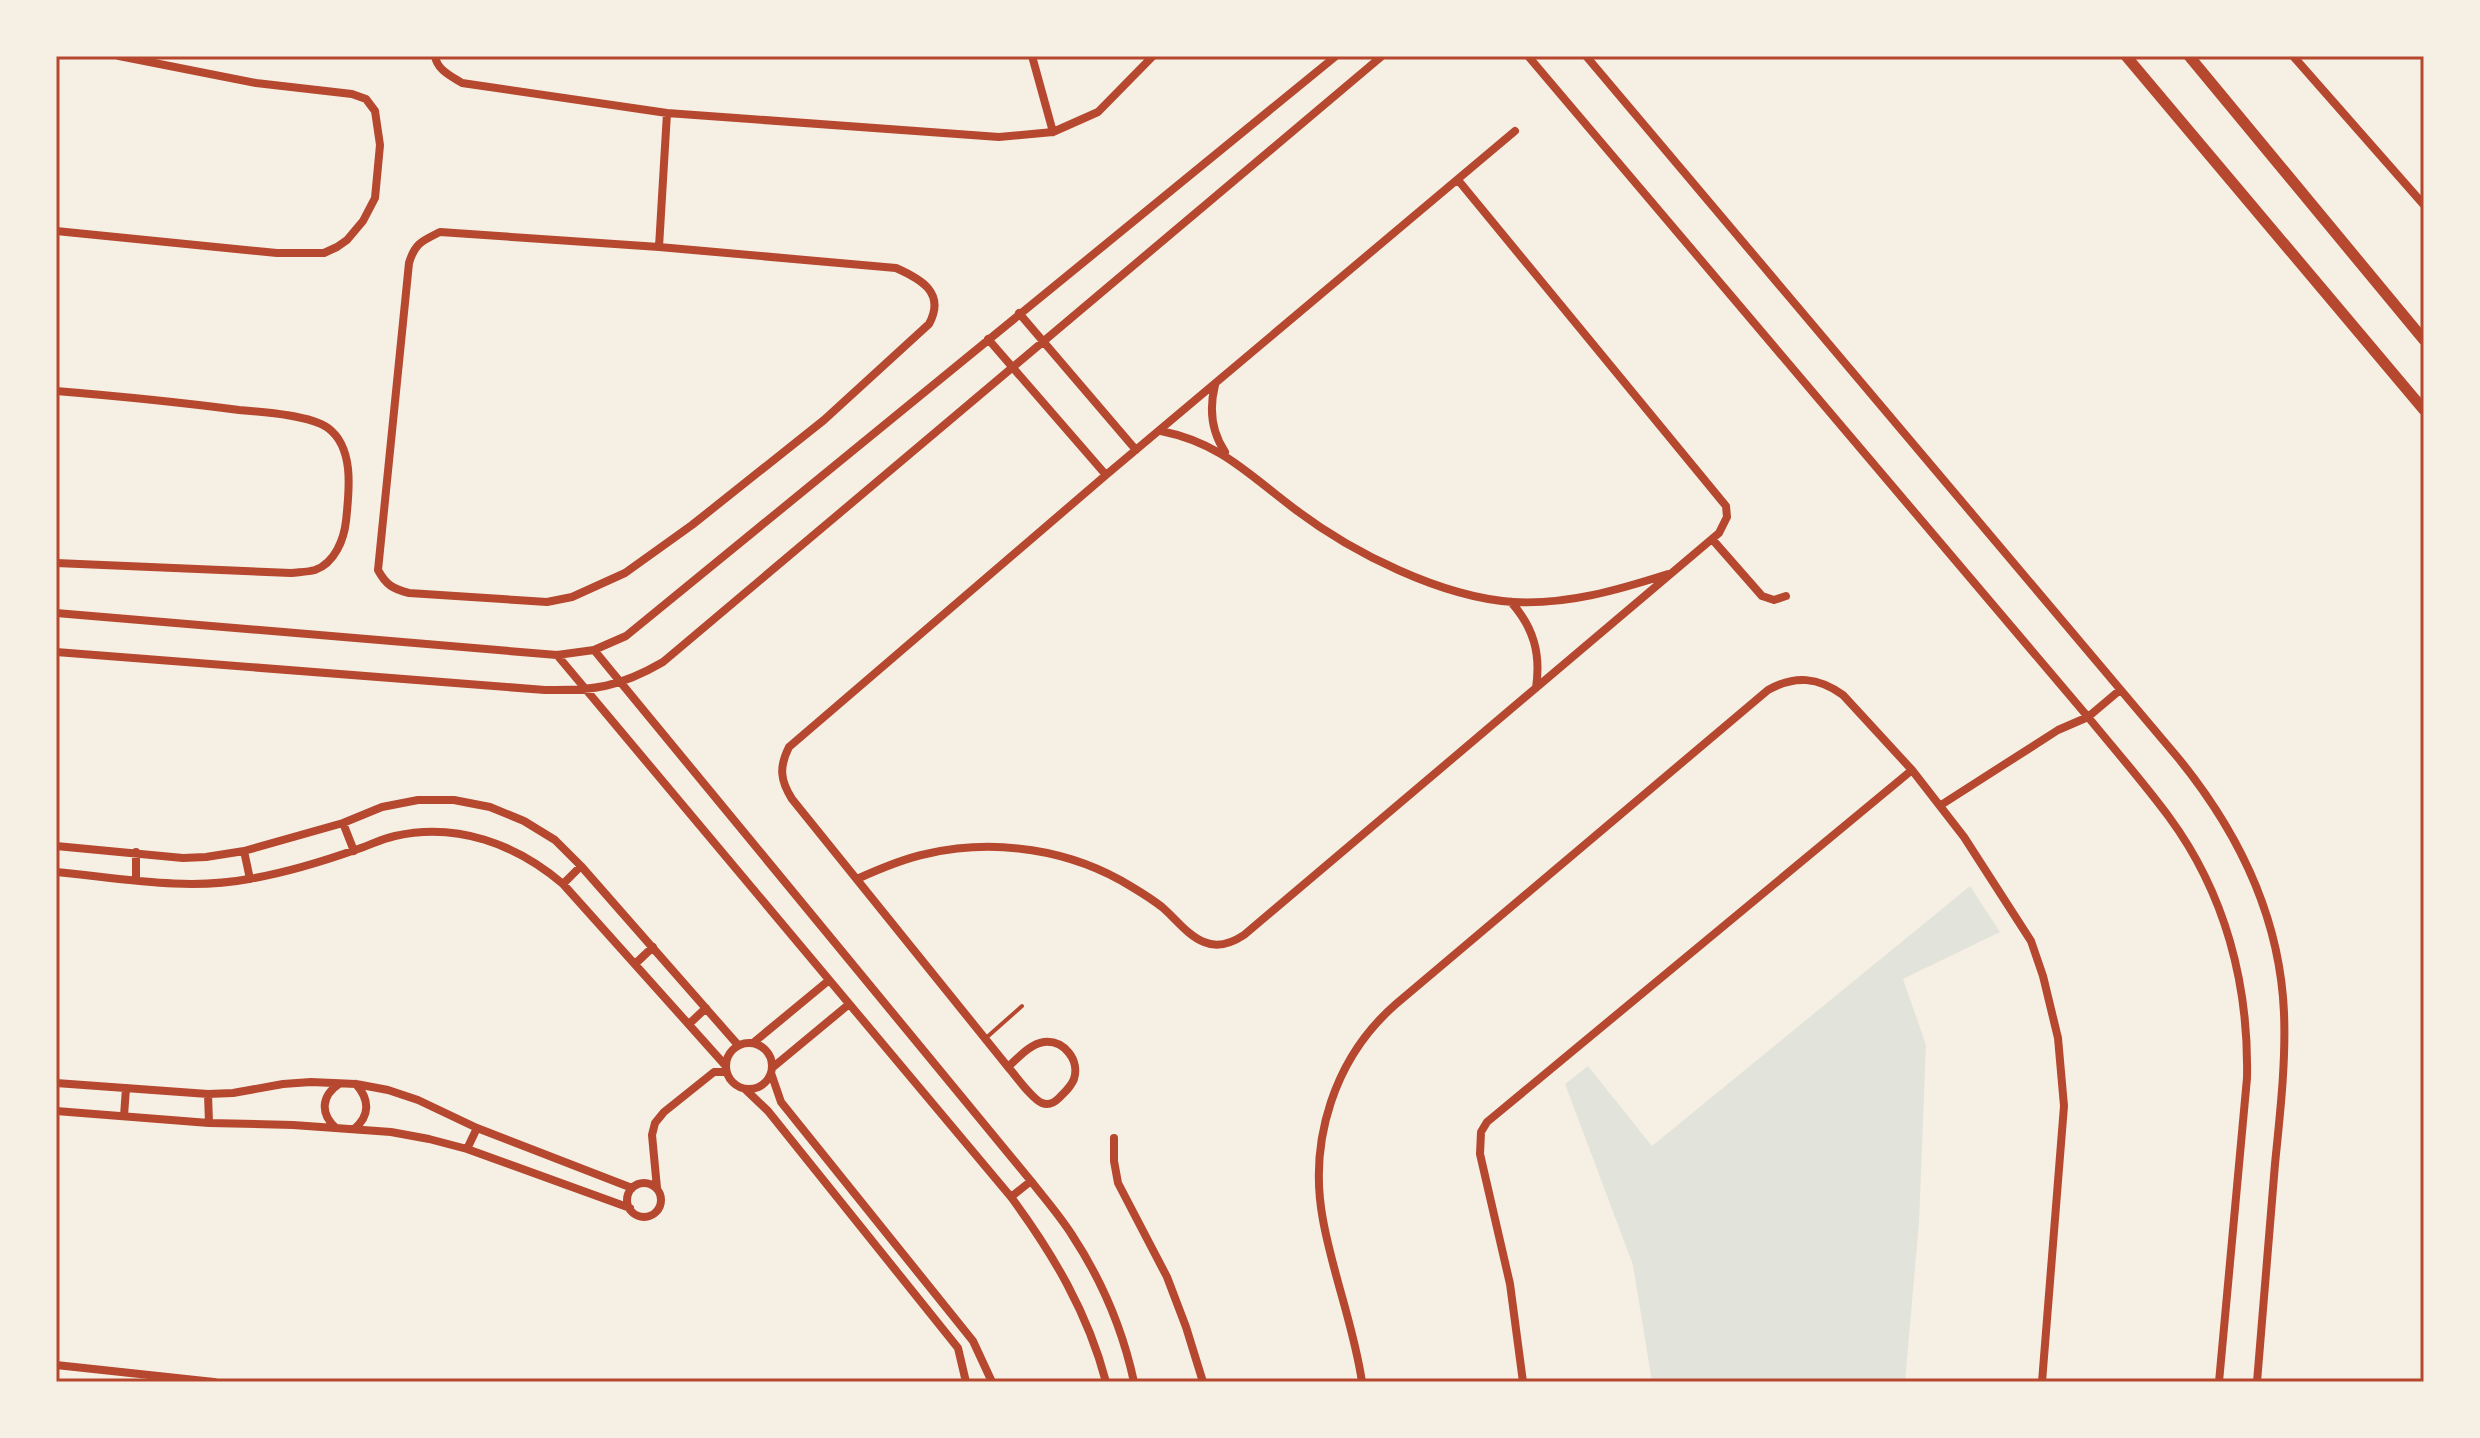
<svg xmlns="http://www.w3.org/2000/svg" width="2480" height="1438" viewBox="0 0 2480 1438" font-family="Montserrat,sans-serif">
<style>
.green{fill:#e2e4dc}
.lines{fill:none;stroke-linecap:round;stroke-linejoin:round}
.service{stroke:#b5482f;stroke-width:4}
.minor{stroke:#b5482f;stroke-width:8}
.tertiary{stroke:#b5482f;stroke-width:11}
.neatline{fill:none;stroke:#b5482f;stroke-width:3}
</style>
<rect width="100%" height="100%" fill="#f6efe4"/>
<path class="green" d="M1970,886L2000,932L1903,979L1926,1045L1919,1222L1905,1382H1652L1633,1265L1565,1084L1588,1066L1652,1146Z"/>
<g class="lines">
<path class="service" d="M986,1038L1022,1006"/>
<path class="minor" d="M435,56C437,70 451,76 462,83L667,113L999,137L1053,132L1032,56
M1528,56L2088,717C2115,750 2144,783 2169,817C2225,893 2249,984 2247,1078L2219,1382
M1586,56L2179,759C2239,833 2280,917 2284,1013C2286,1063 2280,1114 2275,1164C2269,1237 2263,1309 2257,1382
M2293,56L2424,205
M1053,132L1098,112L1153,56
M56,231L277,253H324L337,247L347,240L363,221L375,198L380,145L375,111L366,99L352,94L256,83L119,56
M440,232L659,247L896,268C921,279 946,293 929,324L824,420L692,525L625,573L572,597L547,602L409,593C393,589 386,585 378,570L409,263C415,243 422,241 440,232Z
M659,247L667,113
M1019,313L1136,450
M988,339L1106,475
M1215,385C1209,409 1211,431 1225,452
M56,391C117,396 178,402 239,410C262,412 310,415 328,428C355,448 349,492 346,521C344,539 335,563 315,570C308,572 299,572 291,573L56,563
M1161,431C1221,443 1249,475 1296,510C1353,553 1441,597 1513,602C1567,605 1618,590 1668,574
M1712,539L1762,596L1774,600L1786,596
M1511,602C1534,628 1541,654 1536,688
M56,613L557,655L594,650L626,636L1336,56
M594,650L1031,1181C1045,1199 1060,1216 1072,1235C1101,1279 1123,1331 1134,1382
M56,652L545,690C593,691 620,687 663,662L1382,56
M557,655L1011,1197C1053,1254 1088,1313 1106,1382
M1941,805L2058,730L2088,717L2120,690
M343,823L354,851
M56,846L183,858L206,857L244,851L343,823L382,807L418,800H454L490,807L524,821L555,840L581,866L738,1045
M244,851L250,879
M136,852V880
M56,872C120,878 186,891 249,879C284,873 321,862 355,850C368,846 381,839 395,836C457,822 516,844 563,884L725,1065
M857,879C879,869 902,859 926,854C995,838 1071,849 1132,887C1142,893 1153,900 1162,907C1175,918 1188,936 1204,942C1218,948 1232,943 1244,935L1719,533L1727,517L1726,506L1458,180
M563,884L581,866
M635,964L653,947
M689,1024L706,1008
M726 1066a23 23 0 1 1 46 0a23 23 0 1 1-46 0Z
M753,1043L828,981
M1008,1067C1018,1058 1030,1044 1044,1042C1064,1040 1080,1060 1074,1079C1071,1087 1065,1092 1059,1098C1054,1103 1049,1106 1042,1103C1032,1099 1016,1076 1008,1067L792,799C780,780 779,767 789,747L1106,475L1515,131
M772,1068L848,1005
M771,1073L781,1102L973,1341L992,1382
M56,1083L208,1094L233,1093L283,1084L311,1082L356,1084L388,1090L418,1100L477,1128L632,1188
M745,1089L768,1111L958,1348L966,1382
M208,1094L209,1123
M56,1111L209,1123L293,1125L391,1132L429,1139L467,1149L630,1208
M124,1116L126,1088
M336,1128C320,1114 321,1096 339,1084
M354,1129C370,1116 370,1100 356,1084
M1114,1138V1161L1118,1183L1167,1277L1186,1327L1203,1382
M467,1149L477,1128
M627 1200a17 17 0 1 1 34 0a17 17 0 1 1-34 0Z
M657,1188L652,1135L655,1123L664,1112L714,1072H726
M1011,1197L1031,1181
M56,1365L214,1382
M1362,1382C1354,1327 1333,1275 1323,1220C1308,1140 1335,1057 1396,1004L1768,690C1795,675 1818,677 1843,695L1912,770L1964,837L2031,941L2043,976L2058,1038L2064,1106L2042,1382
M1523,1382L1510,1284L1480,1154L1481,1132L1487,1122L1912,770"/>
<path class="tertiary" d="M2126,56L2424,410
M2189,56L2424,340"/>
</g>
<rect width="2480" height="1438" fill="none" stroke="#f6efe4" stroke-width="116"/>
<rect x="58" y="58" width="2364" height="1322" class="neatline"/>
</svg>
